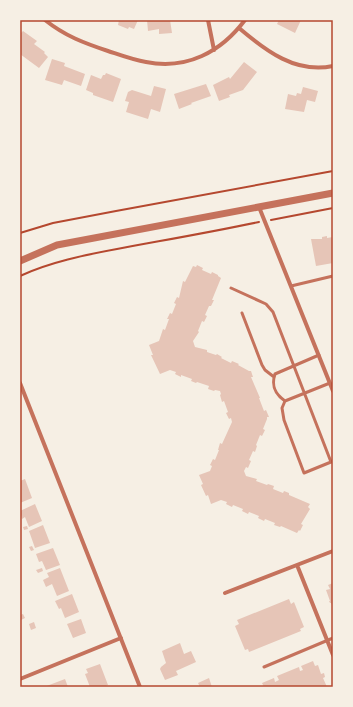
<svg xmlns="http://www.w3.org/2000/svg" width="353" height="707" viewBox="0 0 353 707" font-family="'PT Sans Narrow',sans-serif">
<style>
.building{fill:#e6c5b7}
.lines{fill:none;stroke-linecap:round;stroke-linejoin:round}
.path{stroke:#b5482f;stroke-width:2}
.service{stroke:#c5725c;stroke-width:3}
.minor{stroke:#c5725c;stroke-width:4}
.tertiary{stroke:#c5725c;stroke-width:7}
.neatline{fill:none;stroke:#b5482f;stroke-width:1.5}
</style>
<rect width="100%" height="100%" fill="#f6efe4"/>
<path class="building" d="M119,20H138L134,29L129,27L128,29L118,25Z
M147,20H170L172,33L159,34V29L148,31Z
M279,20H301L295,33L277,24Z
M23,31L37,41L34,44L45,52L44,53L48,57L39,68L20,54V32L21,33Z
M52,59L65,63L64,66L85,74L81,86L64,80L62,85L45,80Z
M244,62L257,72L243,90L229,95L230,97L219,101L213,85L229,77L230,79Z
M106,73L121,79L113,102L93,95V93L86,90L91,75L101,79L103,75H105Z
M206,84L211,96L191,103L192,104L179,109L174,94Z
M154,86L166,89L160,112L151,109L148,119L126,112L129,102L125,101L128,92L132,90L151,96Z
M303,87L318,91L315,102L307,100L304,112L285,109L288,94L296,96L297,93L301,94Z
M327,236V238L333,237V263L316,266L311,239H322V237Z
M197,265L203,268L202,270L211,274L212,272L218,275V276L221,278L212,300H214L211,306H209L205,315L207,316L204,322L202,321L198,331L199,332L193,341L195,347L207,350V352L216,355L217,354L222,357L221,358L231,363L232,361L239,364L238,365L249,371H251L253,377H251L260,398H259L264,411L266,410L269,417H267V419L263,429L265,430L262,436L260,435L256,445L257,446L255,452L253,451L249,460L251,461L248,468L246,467L244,471L246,476L257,479L256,481L267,485L268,484L274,486L273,489L283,493L284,491L289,493V495L310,504L308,507L310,509L301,524L303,525L300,531L299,530L297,533L281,526L280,527L274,525L275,523L265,519L264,521L258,518L259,516L249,512L248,514L242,511L243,509L233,505L232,507L226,504L227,502L221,500L211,504L208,495L206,496L201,485L203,484L199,475L210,471L212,466L210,465L213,459L215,460L219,450H218L220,443L222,444L232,422L231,418L229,419L226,413L228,412L224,401L222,402L220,395L221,394L220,391L215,390L214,391L208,389L209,386L197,382L196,383L191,381L192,379L181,375V377L175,374L176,372L170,370L160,374L151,355H153L149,345L159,341L163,329L165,330L169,319H167L170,313L172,314L176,304L174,303L177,297L179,298L183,281L185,282L193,266L196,267Z
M25,479L32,498L20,503V481Z
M35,504L42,521L29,527L25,517L22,519L20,511Z
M43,525L50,543L35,548L29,531Z
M27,526L28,529L24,530L23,527Z
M32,546L34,550L31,551L29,547Z
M53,548L60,565L46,570L42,561L39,562L36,554Z
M42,568L43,571L38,573L36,570Z
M60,568L69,591L57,596L52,584L46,587L43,580L49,577L47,573Z
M333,583V607L331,603H330L329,601H330L326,590L330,589L328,585Z
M72,594L79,612L65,618L61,608L59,609L55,601Z
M289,599L291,604L294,602L304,627L300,629L301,631L249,652L248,649L245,650L235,626L239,624L237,620Z
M23,614L25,618L21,620L20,615Z
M81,619L86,633L73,638L67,624Z
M34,622L36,628L31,630L29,624Z
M180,643L184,654L191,651L196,662L176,671L178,675L165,680L160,669L161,667L166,663L162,651Z
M313,661L315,666L318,665L321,674L324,673L325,677L323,678L327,687H264L262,683L274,678L275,682L279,680L277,676L299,667L300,671L303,670L301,666Z
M100,664L108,685L103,687H90L85,674L88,673L86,669Z
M209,678L212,687H200L198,683Z
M65,679L68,687H44Z"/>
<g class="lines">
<path class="path" d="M271,220L333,208
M20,233L53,223L116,211L333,171
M20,276C50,262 85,255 117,249C165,240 212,232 259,222"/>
<path class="service" d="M291,286L333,276
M231,288L266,304L273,312L331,462L304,473L284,420L282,408L285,401
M242,313L262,365L265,370L274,377
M319,355L275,374C271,386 275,394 285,401L330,383
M264,667L333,638"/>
<path class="minor" d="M45,20C65,36 84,43 108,51C120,55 133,60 146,62C187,70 221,52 245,20
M208,20L214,50
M239,28C266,51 296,74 333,66
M259,207L333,391
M20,383L140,687
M297,565L333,655
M225,593L333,551
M20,679L121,638"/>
<path class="tertiary" d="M20,261L57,245L333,193"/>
</g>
<rect width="353" height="707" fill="none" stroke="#f6efe4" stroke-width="42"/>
<rect x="21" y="21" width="311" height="665" class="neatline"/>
</svg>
